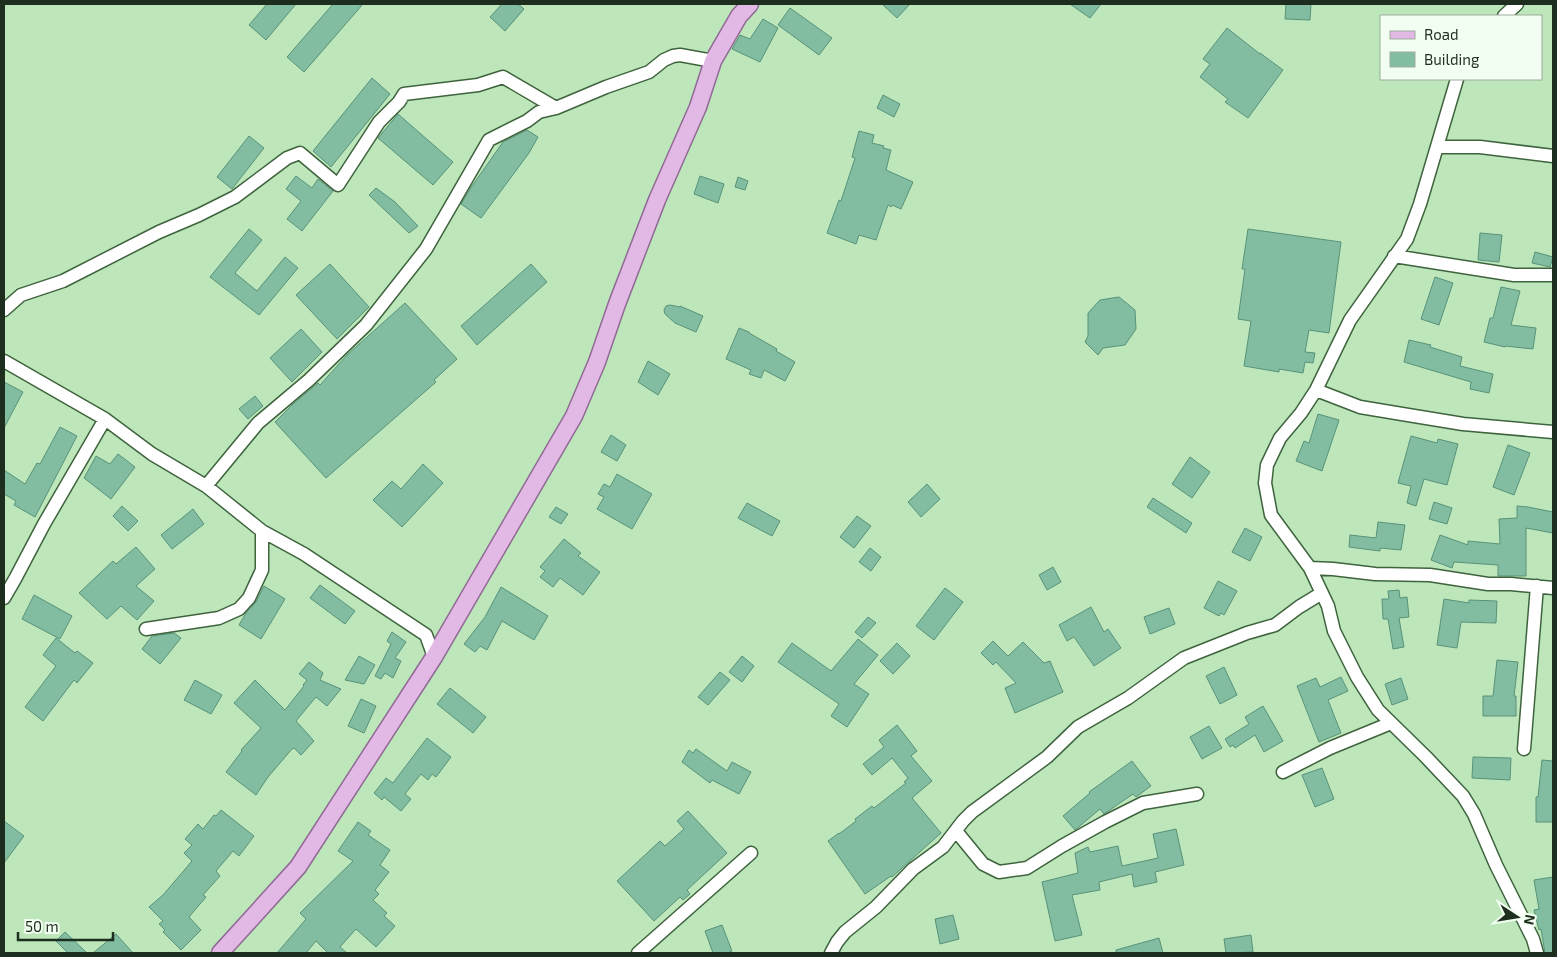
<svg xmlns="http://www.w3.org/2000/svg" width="1557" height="957" viewBox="0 0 1557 957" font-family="'Exo 2',sans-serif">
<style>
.building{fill:#82bda2;stroke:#589278}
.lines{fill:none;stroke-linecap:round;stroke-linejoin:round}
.minor-casing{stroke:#3e633d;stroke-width:15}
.major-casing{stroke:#906a94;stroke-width:19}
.minor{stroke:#fff;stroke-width:12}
.major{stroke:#e2b9e5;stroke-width:16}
</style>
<rect width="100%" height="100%" fill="#bde7bb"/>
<path class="building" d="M267,4H296L266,40L249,25Z
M333,4H363L304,72L287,57Z
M502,4H518L524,9L505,31L490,17Z
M882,4H910L897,18Z
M1070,4H1101L1090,18Z
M1286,4H1311L1310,20L1285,19Z
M790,8L832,38L819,55L778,25Z
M763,19L778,28L760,62L732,49L740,35L750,39Z
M1227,28L1260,54V53L1283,70L1248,118L1225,102L1228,99L1200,77L1210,64L1203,59Z
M372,78L390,94L331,167L313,151Z
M883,95L900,104L894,117L877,108Z
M398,114L453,162L433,185L378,138Z
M527,130L538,137L529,153L481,218L461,204L472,186L503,142Z
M859,131L874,135L872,143L884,146L883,148L891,150L886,170L913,182L901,209L892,205L891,207L888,205L876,240L859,235L856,244L827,233L839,200L841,201L855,158L852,157Z
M249,136L264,148L232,189L217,177Z
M296,176L312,188L318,179L333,191L302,231L287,219L301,201L286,189Z
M700,176L724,184L718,203L694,194Z
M738,177L748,181L745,190L735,187Z
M376,188L395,202L418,226L409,233L369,195Z
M249,229L262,240L235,273L257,291L285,257L298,268L259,315L210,277Z
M1248,229L1341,242L1329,333L1309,330L1305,352L1315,353L1313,363L1305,362L1303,373L1279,369V372L1244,366L1251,321L1238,319L1245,269H1242Z
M1480,233L1502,235L1499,262L1478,260Z
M1535,252L1553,257L1550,267L1532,263Z
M330,264L369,307L337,339L296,295Z
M531,264L547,282L477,345L461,326Z
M1435,277L1453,283L1439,325L1421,319Z
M1501,287L1520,291L1511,325L1536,328L1533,349L1505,346V347L1484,342L1490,318H1493Z
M1119,297L1135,310L1136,329L1125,345L1103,348L1098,355L1085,342L1088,336V313L1100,300Z
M405,303L457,359L434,380L436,382L326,478L275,422L293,404L318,383L320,385L347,355Z
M670,305L680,307V306L703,316L696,332L675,323L665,314L664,310L666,306Z
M739,328L749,332V333L777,349L776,351L795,362L785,381L764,370L761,378L749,374L751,370L726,359Z
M301,329L322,352L292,382L270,358Z
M1409,340L1431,345L1430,347L1462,357L1460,366L1493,374L1489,393L1470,389L1471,382L1404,362Z
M648,361L670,374L658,395L638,382Z
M4,382L23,392L4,428Z
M255,396L263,406L248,419L239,409Z
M1318,414L1339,420L1322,471L1296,461L1304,441L1309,443Z
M60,427L77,436L35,517L14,505L16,501L4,494V470L25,484L37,463L40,464Z
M611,435L626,445L617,461L601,452Z
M1411,436L1437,443L1438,439L1458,444L1447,485L1424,479L1416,506L1407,503L1411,486L1398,483Z
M1508,445L1530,453L1514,495L1493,487Z
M118,454L135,467L111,499L84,478L96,456L110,464Z
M1190,457L1210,472L1192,498L1172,484Z
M423,464L443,483L402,527L373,500L392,481L401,489Z
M617,474L652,494L632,529L597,509L604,497L598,494L604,484L610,487Z
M927,484L940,499L921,517L908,502Z
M1153,498L1192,523L1186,533L1147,507Z
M1434,502L1452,508L1447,524L1429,519Z
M747,503L780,521L772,536L738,518Z
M122,506L138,521L128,531L113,516Z
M1517,506L1528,507L1553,512V533L1526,528V576H1498V565L1454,562L1452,568L1431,560L1440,535L1468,545V541L1500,544L1499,519L1517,518Z
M556,507L568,514L561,524L549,517Z
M193,509L204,524L172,549L161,535Z
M857,516L871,526L854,548L840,537Z
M1378,522L1405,525L1401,550L1380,548V551L1349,547L1350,535L1376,538Z
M1245,528L1262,537L1250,561L1232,552Z
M564,539L581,553L578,556L600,572L583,595L560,578L553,587L540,577L545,571L540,567Z
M136,547L155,569L136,586L154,601L137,620L121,606L107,619L79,593L113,561L116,564Z
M870,548L881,557L871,571L859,562Z
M1053,567L1061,582L1047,590L1039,575Z
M1218,581L1237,591L1224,615L1221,613L1219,616L1204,608Z
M320,585L355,611L345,624L310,598Z
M264,586L285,599L261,639L239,625L246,613L256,602Z
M501,587L548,616L534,640L502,621L487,650L480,646L475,652L464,644L485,617Z
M945,588L963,602L934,640L916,626Z
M1399,590L1400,598L1407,597L1409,617L1399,618L1404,647L1393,649L1388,619H1383L1382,599H1389L1388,591Z
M34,595L72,616L60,639L22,619Z
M1444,599L1469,603V600L1497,601L1496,623L1461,622L1457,648L1437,645Z
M1091,607L1104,632L1108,629L1121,648L1094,666L1074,637L1067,641L1059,625Z
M1169,608L1175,624L1150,634L1144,617Z
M868,617L876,623L862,638L855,632Z
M392,632L406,642L395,658L401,661L393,678L385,673L381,679L375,676L391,644L387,641Z
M174,633L181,638L160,664L142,649L152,636Z
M56,638L75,653L77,651L93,663L77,683L74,680L43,721L25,707L56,666L43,655Z
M858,639L878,655L854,684L869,694L847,727L831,716L839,704L778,662L792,643L831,671Z
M993,641L1008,656L1023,642L1044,663L1050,661L1063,692L1015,713L1005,688L1016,683L996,662L993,665L981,653Z
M897,643L910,656L893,674L880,661Z
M359,656L375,665L364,684L345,680Z
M742,656L754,666L742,682L729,672Z
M1497,660L1518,662L1514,696H1516V716H1483V696H1493Z
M309,662L323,673L320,680L341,689L327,706L316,697L296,721L314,741L301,755L294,748L292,749L268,777L256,795L226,772L242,751L241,750L261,728L234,703L255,680L285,710L304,686L303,685L307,680L299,674Z
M1224,667L1237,695L1220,704L1206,676Z
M720,672L730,680L708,705L698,697Z
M1341,677L1348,691L1328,700L1341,733L1319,742L1297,686L1316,678L1320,687Z
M1401,678L1408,699L1392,705L1385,684Z
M195,680L222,695L211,714L184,700Z
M450,688L486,717L473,733L437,704Z
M361,699L376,706L364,733L348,726Z
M1263,706L1283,741L1264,752L1255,735L1235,748L1233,745L1230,747L1225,739L1249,724L1245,717Z
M897,725L917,751L911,756L932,781L912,798L941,833L892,877L891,876L865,894L828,841L839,833V834L856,821L855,819L872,806L874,808L906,783L904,782L908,778L892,758L872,775L863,764L884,747L879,740Z
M1209,726L1222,748L1202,759L1190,737Z
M427,738L451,757L436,777L432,774L428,780L421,774L405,794L411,799L401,811L384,797L382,800L374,793L386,778L393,783Z
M696,749L727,771L732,762L751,772L739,794L712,780L710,783L682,762L689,750L693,753Z
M1473,757L1511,758L1510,780L1472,778Z
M1542,760L1553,761V822H1536V797H1538Z
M1132,761L1151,786L1136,797L1133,794L1104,814L1100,809L1075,830L1063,816L1090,793L1089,792Z
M1322,768L1334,799L1315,807L1302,775Z
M221,810L254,836L239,856L233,851L216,871L220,876L203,895L206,897L189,917L201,930L181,950L163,932L165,930L159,924L163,921L149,907L163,895L192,861L184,853L192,845L185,839L198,824L203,829L214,815L216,816Z
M688,811L727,853L687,890L690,894L683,900L680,897L654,921L617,881L660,841L665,846L684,829L677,821Z
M4,821L24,836L4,863Z
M358,822L371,831L368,835L390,850L380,865L389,872L375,890L379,894L373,900L387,913L384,916L395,926L376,947L356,929L340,947L347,953H328L316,941L306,953H277L306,919L300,913L353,861L338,851Z
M1176,829L1184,865L1155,872L1157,882L1134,887L1132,874L1099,882L1100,890L1072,895L1082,935L1055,941L1042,882L1078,873L1075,853L1088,847L1090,852L1118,846L1122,866L1158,858L1153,834Z
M1553,877V953H1545L1541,929L1539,930L1534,910L1539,909L1534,880Z
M953,915L959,939L940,944L935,919Z
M722,925L732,951L727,953H713L705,931Z
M65,932L87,953H68L56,941Z
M116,934L133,953H93Z
M1251,935L1253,952L1226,953L1224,939Z
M1159,938L1163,953H1116V950Z"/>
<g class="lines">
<g class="minor-casing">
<path id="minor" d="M1504,16L1517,4
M1457,79L1420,204L1407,239L1350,320L1316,390L1301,413L1280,438L1267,465L1265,483L1271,515L1310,568L1328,606L1334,631L1357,677L1378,710L1426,757L1463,796L1474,814L1496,865L1533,939L1537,953
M1437,147H1480L1553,156
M1394,256L1514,275H1553
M4,310L21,295L63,281L159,232L199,215L235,197L287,158L300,153L338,185L379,122L399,102L404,94L478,85L503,77L556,108
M4,361L105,419L152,454L206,486L262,531L304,554L426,635L434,657
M1316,390L1360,407L1402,414L1463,424L1553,432
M206,486L258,423L309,380L366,325L426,249L489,140L527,121L539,112L556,108L606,87L649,72L664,60L673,56L680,55L713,61
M1310,568L1333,569L1375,574L1430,575L1488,584H1511L1553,588
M4,598L15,579L44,524L105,419
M146,629L219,618L239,609L249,598L262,570V531
M1524,749L1537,586
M1283,772L1330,748L1391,723
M956,831L983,864L999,872L1027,868L1062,846L1105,822L1143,803L1197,794
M638,953L751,853
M831,953L837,942L845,932L876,907L913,869L943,847L963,821L972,812L1047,757L1078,727L1128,698L1184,658L1247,633L1275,625L1299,607L1322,593"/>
</g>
<g class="major-casing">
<path id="major" d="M220,953L298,867L434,657L574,416L597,362L617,304L657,200L698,107L713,61L739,16L750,4"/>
</g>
<use href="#minor" class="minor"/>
<use href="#major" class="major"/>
</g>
<rect width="1557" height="957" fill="none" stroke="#1e2e1e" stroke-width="10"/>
<rect x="1380" y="15" width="162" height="65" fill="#f2fef1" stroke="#9dab9d"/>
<rect x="1390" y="31" width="25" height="8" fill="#e2b9e5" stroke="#9dab9d"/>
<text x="1424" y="40" font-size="15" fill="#1e2e1e">Road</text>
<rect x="1390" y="52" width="25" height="15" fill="#82bda2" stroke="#9dab9d"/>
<text x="1424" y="65" font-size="15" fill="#1e2e1e">Building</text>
<g transform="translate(1517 917) rotate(102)" stroke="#f2fef1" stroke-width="4" paint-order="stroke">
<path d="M0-4L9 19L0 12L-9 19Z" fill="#1e2e1e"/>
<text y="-8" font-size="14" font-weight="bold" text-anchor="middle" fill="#1e2e1e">N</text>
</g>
<path d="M18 932v8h95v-8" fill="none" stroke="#1e2e1e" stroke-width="2.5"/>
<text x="25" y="932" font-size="15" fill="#1e2e1e" stroke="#f2fef1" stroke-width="4" paint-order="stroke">50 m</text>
</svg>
